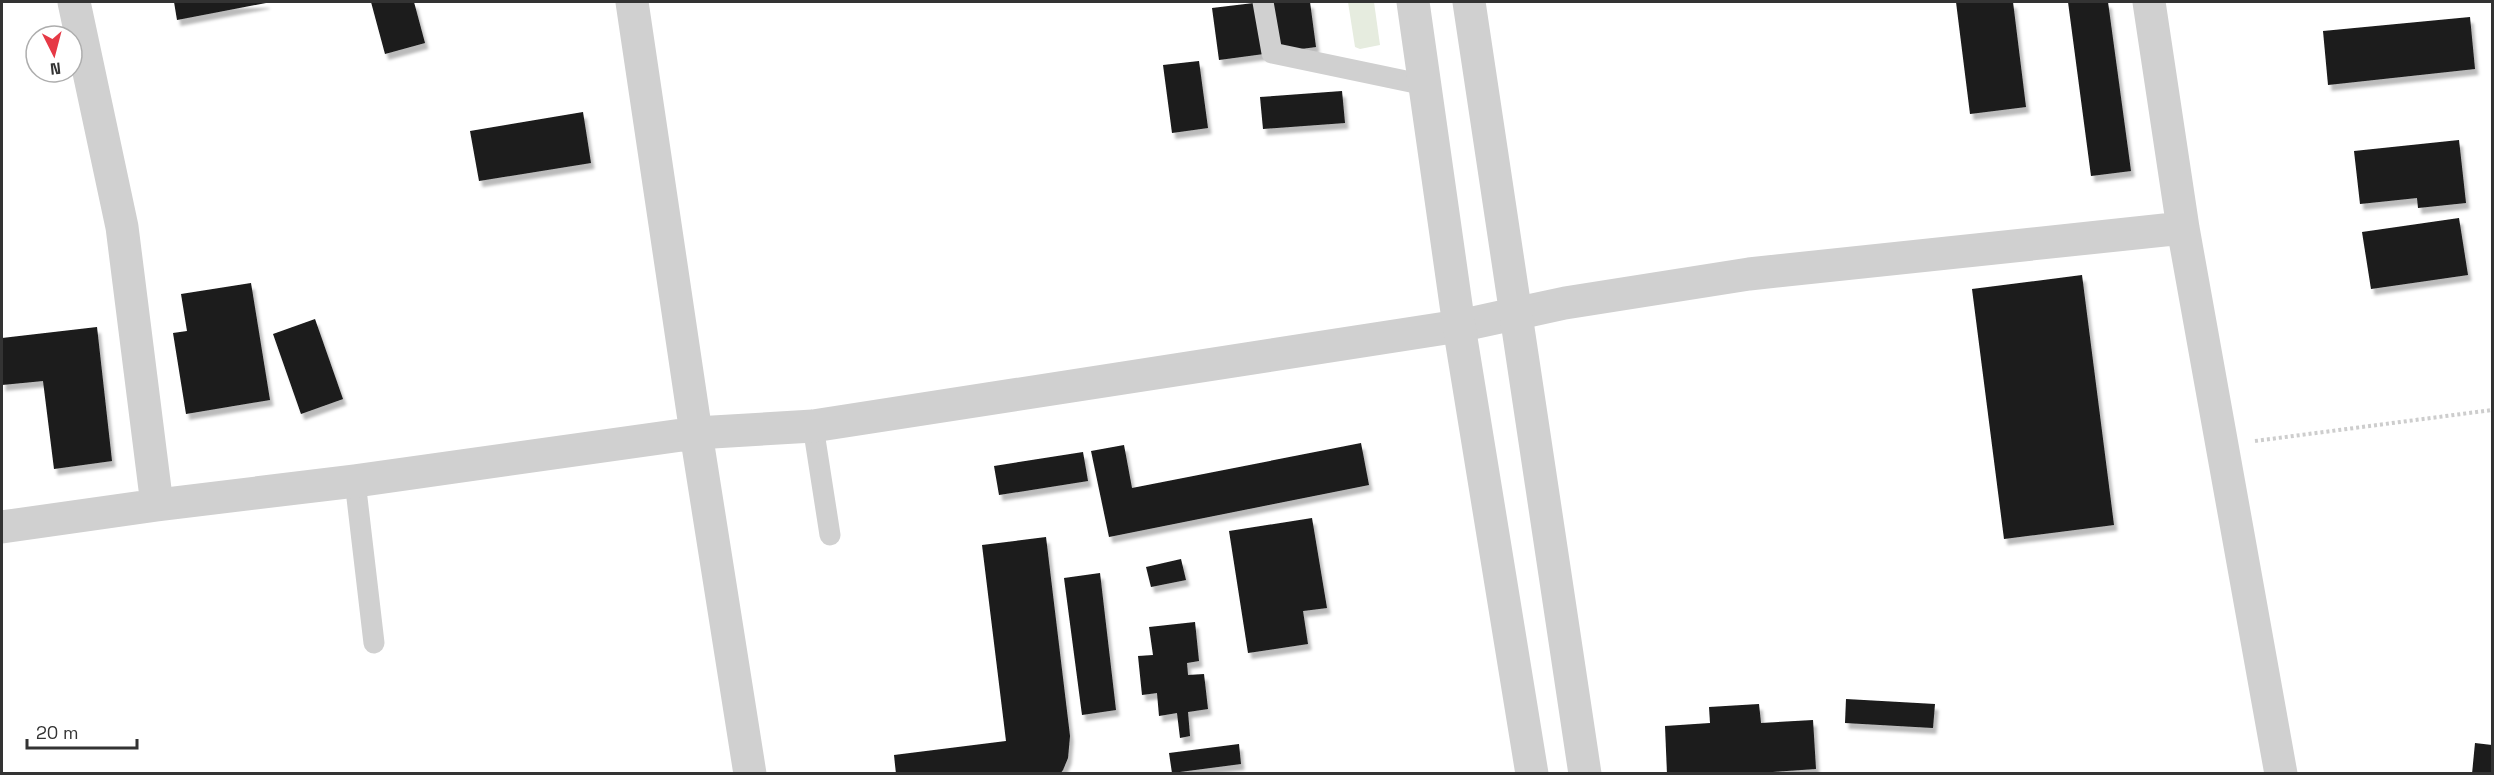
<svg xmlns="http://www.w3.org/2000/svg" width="2494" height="775" viewBox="0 0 2494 775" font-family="'Space Grotesk',sans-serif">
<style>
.green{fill:#e6ecdf}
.building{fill:#1a1a1a;filter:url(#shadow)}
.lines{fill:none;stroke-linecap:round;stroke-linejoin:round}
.path{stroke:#cdcdcd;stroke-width:4;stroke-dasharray:3 3;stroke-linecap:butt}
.service{stroke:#d0d0d0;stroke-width:21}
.minor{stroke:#d0d0d0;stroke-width:33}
.tertiary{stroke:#d0d0d0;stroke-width:33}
</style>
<defs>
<filter id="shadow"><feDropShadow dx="3.5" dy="6" stdDeviation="1.5" flood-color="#0004"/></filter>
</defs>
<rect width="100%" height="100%" fill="#fff"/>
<path class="green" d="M1348,2H1374L1380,45L1360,49L1355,47Z"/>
<path class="building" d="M174,2H266V3L177,20Z
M371,2H414L425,43L385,54Z
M1262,2H1310L1316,47L1219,60L1212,8Z
M1956,2H2013L2026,107L1970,114Z
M2068,2H2108L2131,171L2091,176Z
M2470,17L2475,69L2328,85L2323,31Z
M1199,61L1208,128L1172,133L1163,65Z
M1342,91L1345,123L1263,129L1260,97Z
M583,112L591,163L479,181L470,131Z
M2459,140L2466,203L2418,208L2417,198L2360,204L2354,151Z
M2459,218L2468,275L2371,289L2362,232Z
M2082,275L2114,525L2004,539L1972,289Z
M251,283L270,400L186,414L173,333L187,331L181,294Z
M315,319L343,399L301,414L273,334Z
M97,327L112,461L54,469L43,381L2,385V338Z
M1361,443L1369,485L1109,537L1091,451L1124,445L1132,488Z
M1083,452L1088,481L999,495L994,466Z
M1312,518L1327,608L1303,611L1308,644L1248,653L1229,531Z
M1046,537L1070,736L1068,758L1063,770L1060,774H896L894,755L1006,741L982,545Z
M1181,559L1186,580L1151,587L1146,567Z
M1100,573L1116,710L1082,715L1064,578Z
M1195,622L1199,661L1187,663L1188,675L1204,674L1208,709L1188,712L1190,736L1180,738L1177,713L1159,716L1157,693L1142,695L1138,656L1153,655L1149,627Z
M1846,699L1935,704L1933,728L1845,723Z
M1759,704L1761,723L1813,720L1816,769L1744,774H1667L1665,726L1710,723L1709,707Z
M2475,743L2492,745V774H2472Z
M1239,744L1241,764L1172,773L1169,753Z"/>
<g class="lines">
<path class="path" d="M2255,441L2492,410"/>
<path class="service" d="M1263,2L1272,53L1425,85
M813,426L830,535
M355,481L374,643"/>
<path class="minor" d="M74,2L122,227L157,505
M632,2L696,433L750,774
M2149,2L2183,228L2281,774
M2,527L157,505L355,481L696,433L813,426L1459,326L1565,303L1749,274L2183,228"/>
<path class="tertiary" d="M1413,2L1459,326L1532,774
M1469,2L1585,774"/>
</g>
<rect width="2494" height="775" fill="none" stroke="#333333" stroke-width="6"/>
<g transform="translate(54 54) rotate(174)"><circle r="28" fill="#ffffff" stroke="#adadad" stroke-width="1.5"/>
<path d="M0-4.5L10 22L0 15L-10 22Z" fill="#e63946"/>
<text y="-9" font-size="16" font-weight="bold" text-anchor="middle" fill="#333333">N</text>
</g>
<path d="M27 739v9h110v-9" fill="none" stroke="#333333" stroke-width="3"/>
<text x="36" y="739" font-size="18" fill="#333333" stroke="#ffffff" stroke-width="4.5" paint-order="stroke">20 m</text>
</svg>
